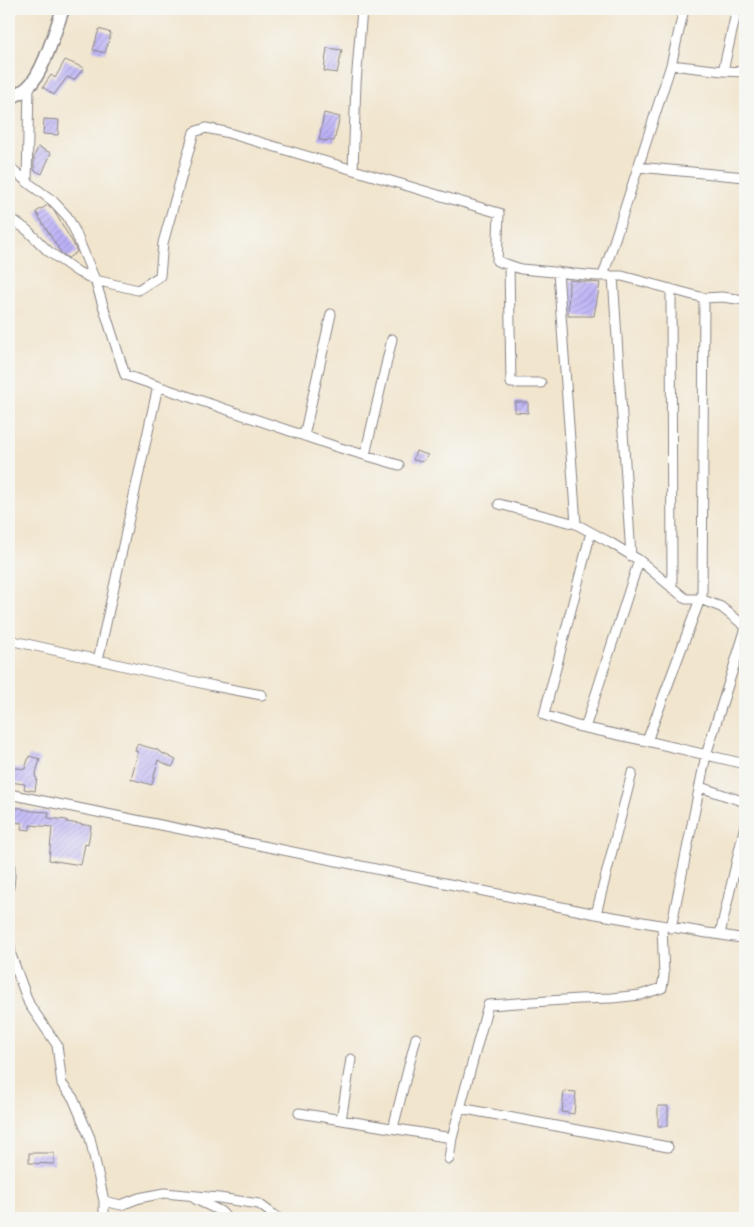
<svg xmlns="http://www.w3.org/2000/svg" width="754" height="1227" viewBox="0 0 754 1227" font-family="'Shantell Sans',sans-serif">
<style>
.building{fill:url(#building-hatch)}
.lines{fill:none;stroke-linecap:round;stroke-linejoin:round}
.street-casing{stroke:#8a8484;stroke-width:11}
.secondary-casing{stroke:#8a8484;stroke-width:15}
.street{stroke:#fff;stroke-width:9}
.secondary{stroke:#fff;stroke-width:12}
</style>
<defs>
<pattern id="building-hatch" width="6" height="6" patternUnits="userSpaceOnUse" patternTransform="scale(1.25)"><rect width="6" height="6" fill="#bdb3f8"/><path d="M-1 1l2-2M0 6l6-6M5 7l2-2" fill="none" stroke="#9991ca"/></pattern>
</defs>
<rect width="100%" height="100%" fill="#f6f6f2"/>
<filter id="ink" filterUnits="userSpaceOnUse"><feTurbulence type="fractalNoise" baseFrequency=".02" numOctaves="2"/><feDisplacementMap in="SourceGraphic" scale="10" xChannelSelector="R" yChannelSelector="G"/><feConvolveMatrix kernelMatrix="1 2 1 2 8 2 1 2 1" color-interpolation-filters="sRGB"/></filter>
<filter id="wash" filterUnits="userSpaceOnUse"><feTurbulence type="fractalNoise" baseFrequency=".0096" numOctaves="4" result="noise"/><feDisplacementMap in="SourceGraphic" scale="20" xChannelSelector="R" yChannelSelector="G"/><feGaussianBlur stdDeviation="1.12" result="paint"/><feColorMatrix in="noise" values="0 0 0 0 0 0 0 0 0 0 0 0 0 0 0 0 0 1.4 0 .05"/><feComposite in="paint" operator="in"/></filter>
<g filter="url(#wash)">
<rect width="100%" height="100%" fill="#f1e5cd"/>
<g id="blocks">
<path class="building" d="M99,29L111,33L105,53L93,50Z
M327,48L342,50L337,73L324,71Z
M65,60L84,68L74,80L67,77L54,95L43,87L51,75L55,78Z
M324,113L340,117L334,141L319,140Z
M44,119L59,120L58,135L43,134Z
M38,147L51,153L42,174L34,170V157Z
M48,205L54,211L73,243L77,252L68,258L61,253L36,212Z
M569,280L600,283L594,316H568Z
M515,402H528V413L515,412Z
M416,451L428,455L423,462L413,460Z
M137,744L158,750V751L176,760L172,767L158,760L152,785L131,779L138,752L135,751Z
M29,756L40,759L35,777L37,778L35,791L24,789L25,784L9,782V767L25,769Z
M10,807L22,808V809L32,811L49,812L48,818L67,820V822L91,826L88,845L85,844L81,865L49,860L52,827L30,825V830L21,829L22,823L9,822Z
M564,1091L576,1092L574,1114L562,1112Z
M658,1106H668V1126H658Z
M29,1153H54V1164L29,1163Z"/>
</g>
</g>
<g filter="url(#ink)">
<use href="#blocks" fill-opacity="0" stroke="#8a8484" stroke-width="1"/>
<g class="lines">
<g class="street-casing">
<path id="street" d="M671,65L723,71L745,72
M723,71L737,9
M9,166L27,182L53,201L67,216L75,231L95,280L125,375L337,447L399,465
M638,167L745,177
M353,170L356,83L362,9
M27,182L29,87
M9,217L27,230L48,251L78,272L95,280L138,290L160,276L163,243L194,132L206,128L225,132L499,213L497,261L521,269L597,276H622L704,298L722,297L745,300
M509,265L511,383H541
M558,272L576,524
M603,276L671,65L684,9
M613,276L631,556
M671,289L672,588
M304,436L331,314
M365,455L392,339
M499,504L576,524L611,543L639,560L686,599H700L721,607L745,626
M591,532L544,715L577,726L647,741L745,764
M702,600L704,298
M9,640L214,686L262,695
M98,660L158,386
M585,728L639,560
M647,741L700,599
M700,787L745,802
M9,794L596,914C633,920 670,927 707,933C720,934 732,938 745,938
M9,836L10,876L9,887
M596,914L632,773
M662,926L664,976L662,988L640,995L612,998L579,999L488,1005L460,1108L668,1147
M671,928L706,755L745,631
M720,934L745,825
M9,939L11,955L29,1004L57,1045L62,1084L73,1098L90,1138L104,1201V1218
M299,1113L452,1138
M341,1120L351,1059
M393,1128L416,1038
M449,1159L452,1138L460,1108
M195,1199L220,1211L227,1218
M104,1201L121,1205L139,1198L164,1193L219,1198L259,1204L278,1218"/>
</g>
<g class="secondary-casing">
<path id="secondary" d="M9,99C15,95 23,92 28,87C43,74 56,28 63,9"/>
</g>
<use href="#street" class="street"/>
<use href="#secondary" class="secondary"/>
</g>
</g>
<rect width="754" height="1227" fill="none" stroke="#f6f6f2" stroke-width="30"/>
</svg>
